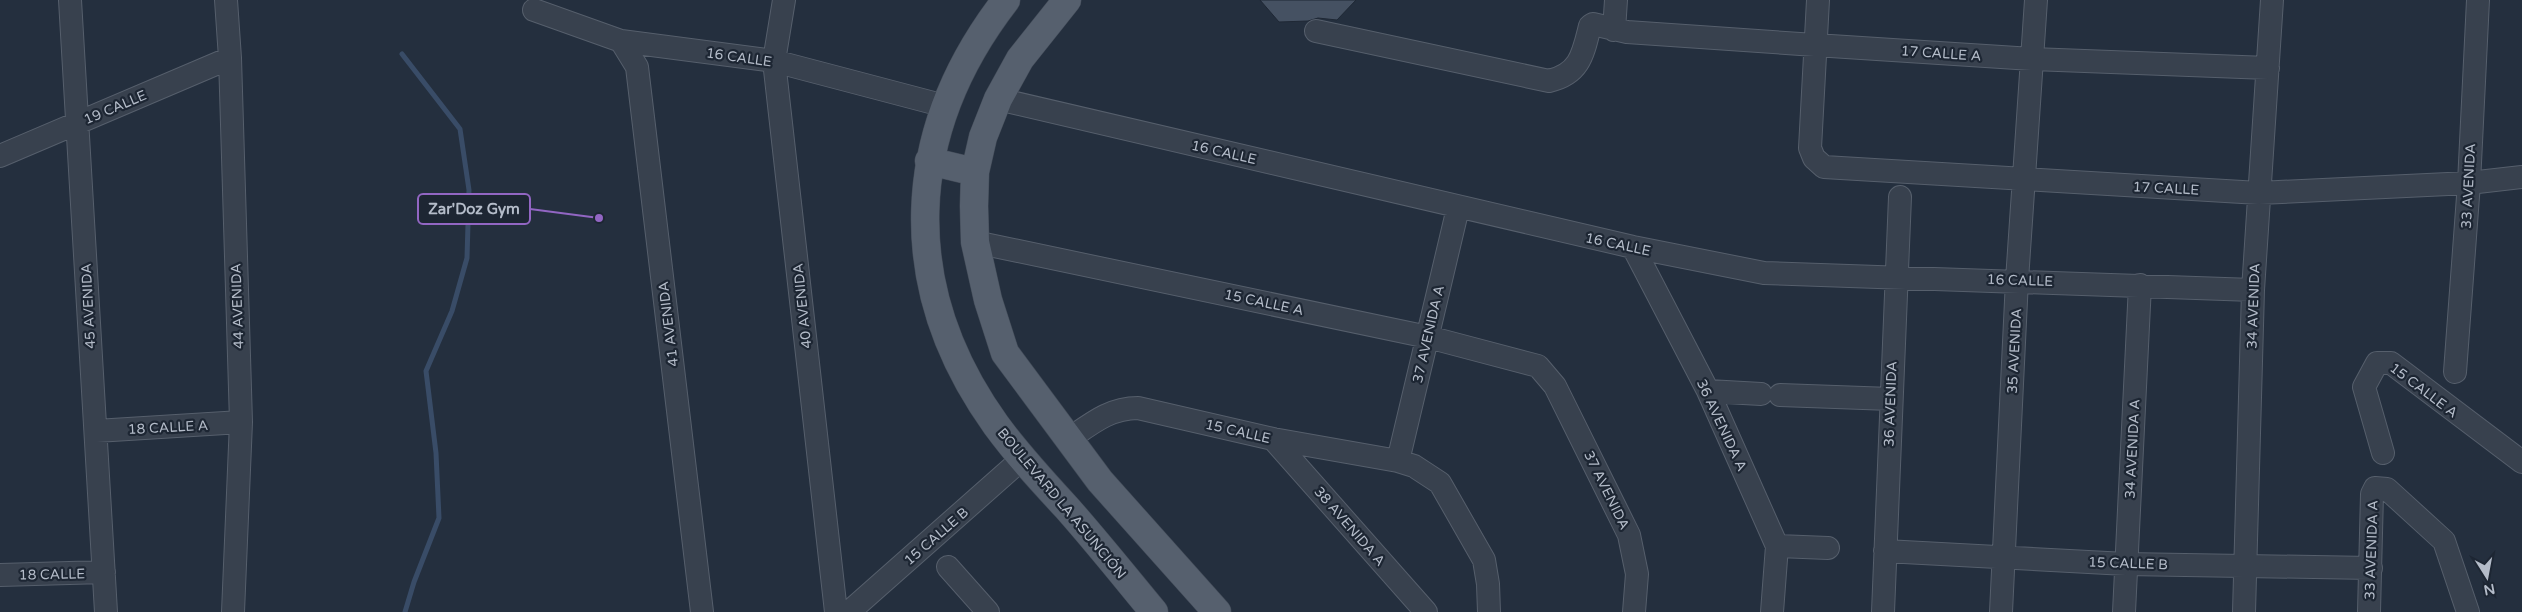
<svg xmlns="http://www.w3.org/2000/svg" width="2522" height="612" viewBox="0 0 2522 612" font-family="'Varela Round',sans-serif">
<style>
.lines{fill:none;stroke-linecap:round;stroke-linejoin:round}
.stream{stroke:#394c67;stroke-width:5}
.building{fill:#455162;stroke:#1f2835}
.minor-casing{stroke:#565f6c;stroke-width:24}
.major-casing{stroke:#414a57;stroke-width:29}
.minor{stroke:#38414e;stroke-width:22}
.major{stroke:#56606e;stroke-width:28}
.labels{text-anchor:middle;stroke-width:4.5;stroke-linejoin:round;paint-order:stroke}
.street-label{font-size:14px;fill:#b4bcc9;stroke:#1d2633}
.leader{fill:none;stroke:#9266c3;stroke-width:2}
.callout-dot{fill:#9266c3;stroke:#1d2633;stroke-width:2}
.callout{fill:#1d2633;stroke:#9266c3;stroke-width:2}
.callout-label{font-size:15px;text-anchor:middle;font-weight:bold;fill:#b4bcc9}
</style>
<rect width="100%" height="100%" fill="#242f3e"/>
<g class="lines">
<path class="stream" d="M402,54L460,129L469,190L467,258L452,311L426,371L436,453L439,518L414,582L405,612"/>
</g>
<path class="building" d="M1260,0H1356L1337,20L1318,18L1308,21L1279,22Z"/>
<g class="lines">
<g class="minor-casing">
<path id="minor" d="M70,0L106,612
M226,0L230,58L241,422L233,612
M784,0L774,61L836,612
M1818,0L1810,148L1814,158L1824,167L2259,193L2469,183L2522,177
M534,10L621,41L774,61L945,106
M1614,30L1616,0
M1316,31L1549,81C1580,74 1583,54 1590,26L1593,24L1627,32L1815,45L2032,59L2268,68
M621,41L637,67L702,612
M998,99L1633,247L1764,273L2253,290
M0,156L230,58
M975,242L1428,337L1538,366L1555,386L1629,535L1637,574L1634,612
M1633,247L1708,391L1777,546L1772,612
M2455,372L2469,183L2478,0
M1708,391L1761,394
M1780,395L1891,399
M96,431L241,422
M1069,439C1092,423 1110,408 1138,408L1273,439L1398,461L1414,466L1440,483L1484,560L1488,584L1489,612
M1273,439L1426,612
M2383,453L2364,387L2377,363H2391L2522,462
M1398,461L1458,208
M1777,546L1828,548
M1885,551L2126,564L2371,568
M948,567L988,612
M0,575L104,572
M849,612L1022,459
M1883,612L1900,197
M2001,612L2017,280L2036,0
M2124,612L2140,285
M2244,612L2253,290L2272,0
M2369,612L2372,494L2375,488L2387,489L2444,541L2468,612"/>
</g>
<g class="major-casing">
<path id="major" d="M1006,0C903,133 897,287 996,425C1018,455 1042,481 1067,508C1097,542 1125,577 1154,612
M1067,0L1020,59L998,99L983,137L975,172L974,206L975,242L988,300L1005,353L1100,481L1217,612
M929,161L975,172"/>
</g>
<use href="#minor" class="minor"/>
<use href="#major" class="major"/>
</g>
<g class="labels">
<g class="street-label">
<text transform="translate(1941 53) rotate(4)" y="5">17 CALLE A</text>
<text transform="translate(739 57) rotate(8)" y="5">16 CALLE</text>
<text transform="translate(115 107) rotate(-23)" y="5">19 CALLE</text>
<text transform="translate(1224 152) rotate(13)" y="5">16 CALLE</text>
<text transform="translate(2468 186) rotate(-87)" y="5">33 AVENIDA</text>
<text transform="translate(2166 188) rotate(3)" y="5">17 CALLE</text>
<text transform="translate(1618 244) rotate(12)" y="5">16 CALLE</text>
<text transform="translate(2020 280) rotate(2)" y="5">16 CALLE</text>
<text transform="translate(1264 302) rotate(12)" y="5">15 CALLE A</text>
<text transform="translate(88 306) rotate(-93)" y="5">45 AVENIDA</text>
<text transform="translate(237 306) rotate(-92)" y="5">44 AVENIDA</text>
<text transform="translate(802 306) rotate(-96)" y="5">40 AVENIDA</text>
<text transform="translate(2253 306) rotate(-88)" y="5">34 AVENIDA</text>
<text transform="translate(668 324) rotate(-97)" y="5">41 AVENIDA</text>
<text transform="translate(1428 334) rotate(-77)" y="5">37 AVENIDA A</text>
<text transform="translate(2014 351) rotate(-87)" y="5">35 AVENIDA</text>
<text transform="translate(2424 390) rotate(37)" y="5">15 CALLE A</text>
<text transform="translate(1890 404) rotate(-88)" y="5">36 AVENIDA</text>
<text transform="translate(1722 425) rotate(65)" y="5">36 AVENIDA A</text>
<text transform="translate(168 427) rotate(-3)" y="5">18 CALLE A</text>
<text transform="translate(1238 431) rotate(13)" y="5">15 CALLE</text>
<text transform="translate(2132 449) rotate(-87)" y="5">34 AVENIDA A</text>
<text transform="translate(1607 490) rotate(64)" y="5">37 AVENIDA</text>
<text transform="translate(1062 503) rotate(50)" y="5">BOULEVARD LA ASUNCIÓN</text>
<text transform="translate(1350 526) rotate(49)" y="5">38 AVENIDA A</text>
<text transform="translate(936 536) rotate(-41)" y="5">15 CALLE B</text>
<text transform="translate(2371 550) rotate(-88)" y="5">33 AVENIDA A</text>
<text transform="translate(2128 563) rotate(2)" y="5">15 CALLE B</text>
<text transform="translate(52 574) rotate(-1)" y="5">18 CALLE</text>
</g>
</g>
<path class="leader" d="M599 218L530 209"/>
<circle class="callout-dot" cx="599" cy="218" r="5"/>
<rect class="callout" x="418" y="194" width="112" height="30" rx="5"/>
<g class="callout-label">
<text x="474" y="214">Zar'Doz Gym</text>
</g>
<g transform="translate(2487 577) rotate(169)" stroke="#1d2633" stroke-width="4" paint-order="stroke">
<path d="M0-4L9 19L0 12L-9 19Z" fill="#b4bcc9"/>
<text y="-8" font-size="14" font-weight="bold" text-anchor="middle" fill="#b4bcc9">N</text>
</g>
</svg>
